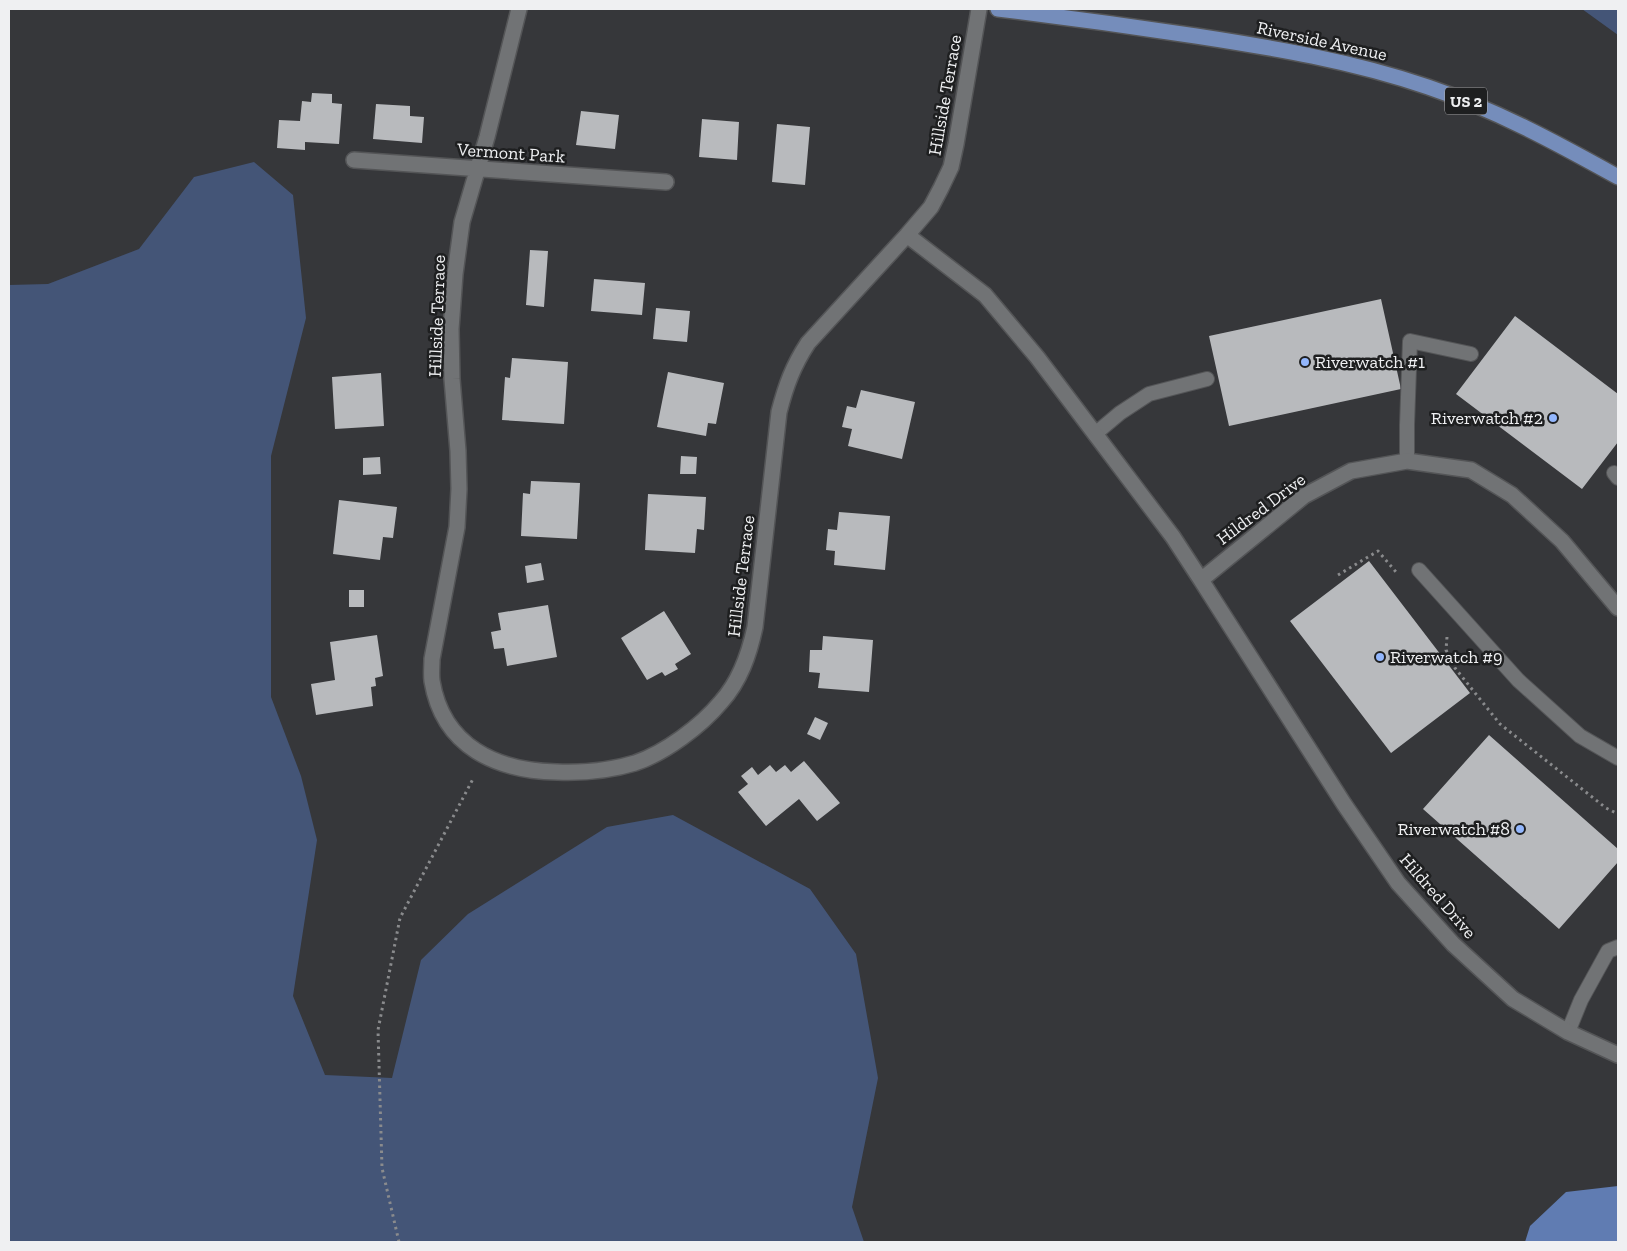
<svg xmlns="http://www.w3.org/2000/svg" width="1627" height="1251" viewBox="0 0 1627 1251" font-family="'Zilla Slab',serif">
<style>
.green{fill:#457}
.water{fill:#607cb2}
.building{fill:#b8babd}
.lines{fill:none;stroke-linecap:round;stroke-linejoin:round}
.service-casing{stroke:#545557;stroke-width:16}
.minor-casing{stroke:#545557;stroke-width:18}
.primary-casing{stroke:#545557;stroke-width:18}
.path{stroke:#8a8b8d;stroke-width:3;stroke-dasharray:2.5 4;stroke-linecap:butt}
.service{stroke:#717375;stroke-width:14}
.minor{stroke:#717375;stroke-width:15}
.primary{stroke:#758dbb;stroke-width:15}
.poi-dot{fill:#93b7fd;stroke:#1e1f20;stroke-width:2}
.labels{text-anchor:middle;stroke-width:5;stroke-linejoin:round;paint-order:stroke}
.shield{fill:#1e1f20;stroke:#b0b1b3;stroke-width:1}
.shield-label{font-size:16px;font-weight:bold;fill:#eff0f2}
.street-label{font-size:18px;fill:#eff0f2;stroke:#1e1f20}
.poi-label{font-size:18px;fill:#eff0f2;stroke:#1e1f20;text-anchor:start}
</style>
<rect width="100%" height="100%" fill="#36373a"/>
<path class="green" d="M1582,9H1618V35Z
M254,162L293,195L306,318L271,456V697L301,776L317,840L293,996L325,1075L392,1078L421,960L468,914L607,827L673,815L810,889L856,954L878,1078L852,1207L864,1242H9V285L48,284L139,249L194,177Z"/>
<path class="water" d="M1618,1186V1242H1525L1530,1226L1566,1192Z"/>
<path class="building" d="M312,93L332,94V103L342,104L339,144L305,142V150L277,148L279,120L300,121L302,101L311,102Z
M376,104L410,106V116L424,117L422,143L373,139Z
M581,111L619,115L615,149L576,145Z
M702,119L739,122L737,160L699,157Z
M777,124L810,127L805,185L772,182Z
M530,250L548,251L544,307L526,305Z
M594,279L645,283L642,315L591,311Z
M1381,299L1401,389L1229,426L1209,336Z
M656,308L690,311L687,342L653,339Z
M1515,316L1618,394V442L1582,489L1456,394Z
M512,358L568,362L564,424L502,420L505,377L510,378Z
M668,372L724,383L716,424L708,423L706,436L657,427Z
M381,373L384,426L335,429L332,377Z
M861,390L915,402L902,459L848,446L852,429L842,427L847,406L856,408Z
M681,456L697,457L696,474H680Z
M380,457L381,474L363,475V458Z
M531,481L580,483L577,539L521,536L523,493L530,494Z
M648,494L706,497L704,530L697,529L695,553L645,550Z
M339,500L397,507L393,538L383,537L380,560L333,554Z
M839,512L890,516L885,570L834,565L835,551L826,550L828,529L837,530Z
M1369,561L1470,693L1391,753L1290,621Z
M541,563L544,580L527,583L525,566Z
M349,590H364V607H349Z
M548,605L557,657L507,666L504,648L494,649L491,632L501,630L498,613Z
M664,611L691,654L675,664L678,669L665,676L662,672L647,680L621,638Z
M377,635L383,676L375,678L376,686L371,687L373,706L316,715L311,684L335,680L330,642Z
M823,636L873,640L869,692L818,688L820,673L809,672L810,650H822Z
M815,717L828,723L820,740L807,734Z
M1489,735L1618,849V862L1559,929L1423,809Z
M804,761L840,803L817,821L799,799L766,826L738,792L748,784L741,776L752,767L758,775L770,765L776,772L785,765L791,772Z"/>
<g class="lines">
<g class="service-casing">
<path id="service" d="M1095,434L1120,413L1149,394L1207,379
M1407,461V425L1410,341L1471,354
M1614,473L1618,478
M1419,570L1518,680L1580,736L1618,758
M1568,1032L1581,1000L1608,951L1618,947"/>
</g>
<g class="minor-casing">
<path id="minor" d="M519,9L487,137L462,222L455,274L451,329L452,379L458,451L459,489L457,527L432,659C432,666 431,674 432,681C443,747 497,771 557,772C584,773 609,771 635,763C665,753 701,726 721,702C740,681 749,655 755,627L779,412C786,385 793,366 808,343L907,235L931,207L941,188L951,167L956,144L979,9
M354,160L666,182
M907,235L985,295L1037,357L1173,537L1201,580
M1618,608L1562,541L1512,495L1471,470L1407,461L1351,471L1304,496L1201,580L1344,804L1398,883L1453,944L1513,999L1568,1032L1618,1055"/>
</g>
<g class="primary-casing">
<path id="primary" d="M998,9C1064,17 1130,26 1196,36C1274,48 1352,61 1428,87C1496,110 1555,142 1618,177"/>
</g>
<path class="path" d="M1338,575L1378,551L1396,572
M1447,637L1446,650L1455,668L1500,724L1606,808L1618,814
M399,1242L382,1168L378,1030L400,918L474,777"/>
<use href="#service" class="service"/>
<use href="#minor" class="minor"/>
<use href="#primary" class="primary"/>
</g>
<g class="poi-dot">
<circle cx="1305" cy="362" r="5"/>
<circle cx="1553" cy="418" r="5"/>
<circle cx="1380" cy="657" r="5"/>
<circle cx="1520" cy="829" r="5"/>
</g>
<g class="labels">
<rect class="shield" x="1445" y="87.5" width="42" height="27" rx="4"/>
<g class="shield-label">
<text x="1466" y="107">US 2</text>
</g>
<g class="street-label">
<text transform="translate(1322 41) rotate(12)" y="6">Riverside Avenue</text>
<text transform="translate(945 95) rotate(-80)" y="6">Hillside Terrace</text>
<text transform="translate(511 153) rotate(4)" y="6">Vermont Park</text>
<text transform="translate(437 316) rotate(-88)" y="6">Hillside Terrace</text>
<text transform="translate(1261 509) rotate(-37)" y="6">Hildred Drive</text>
<text transform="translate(741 576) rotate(-83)" y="6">Hillside Terrace</text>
<text transform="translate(1438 896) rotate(49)" y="6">Hildred Drive</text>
</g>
<g class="poi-label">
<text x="1315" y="368">Riverwatch #1</text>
<text x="1543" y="424" text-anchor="end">Riverwatch #2</text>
<text x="1390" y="663">Riverwatch #9</text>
<text x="1510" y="835" text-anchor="end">Riverwatch #8</text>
</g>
</g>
<rect width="1627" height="1251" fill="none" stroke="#eff0f2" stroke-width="20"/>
</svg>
